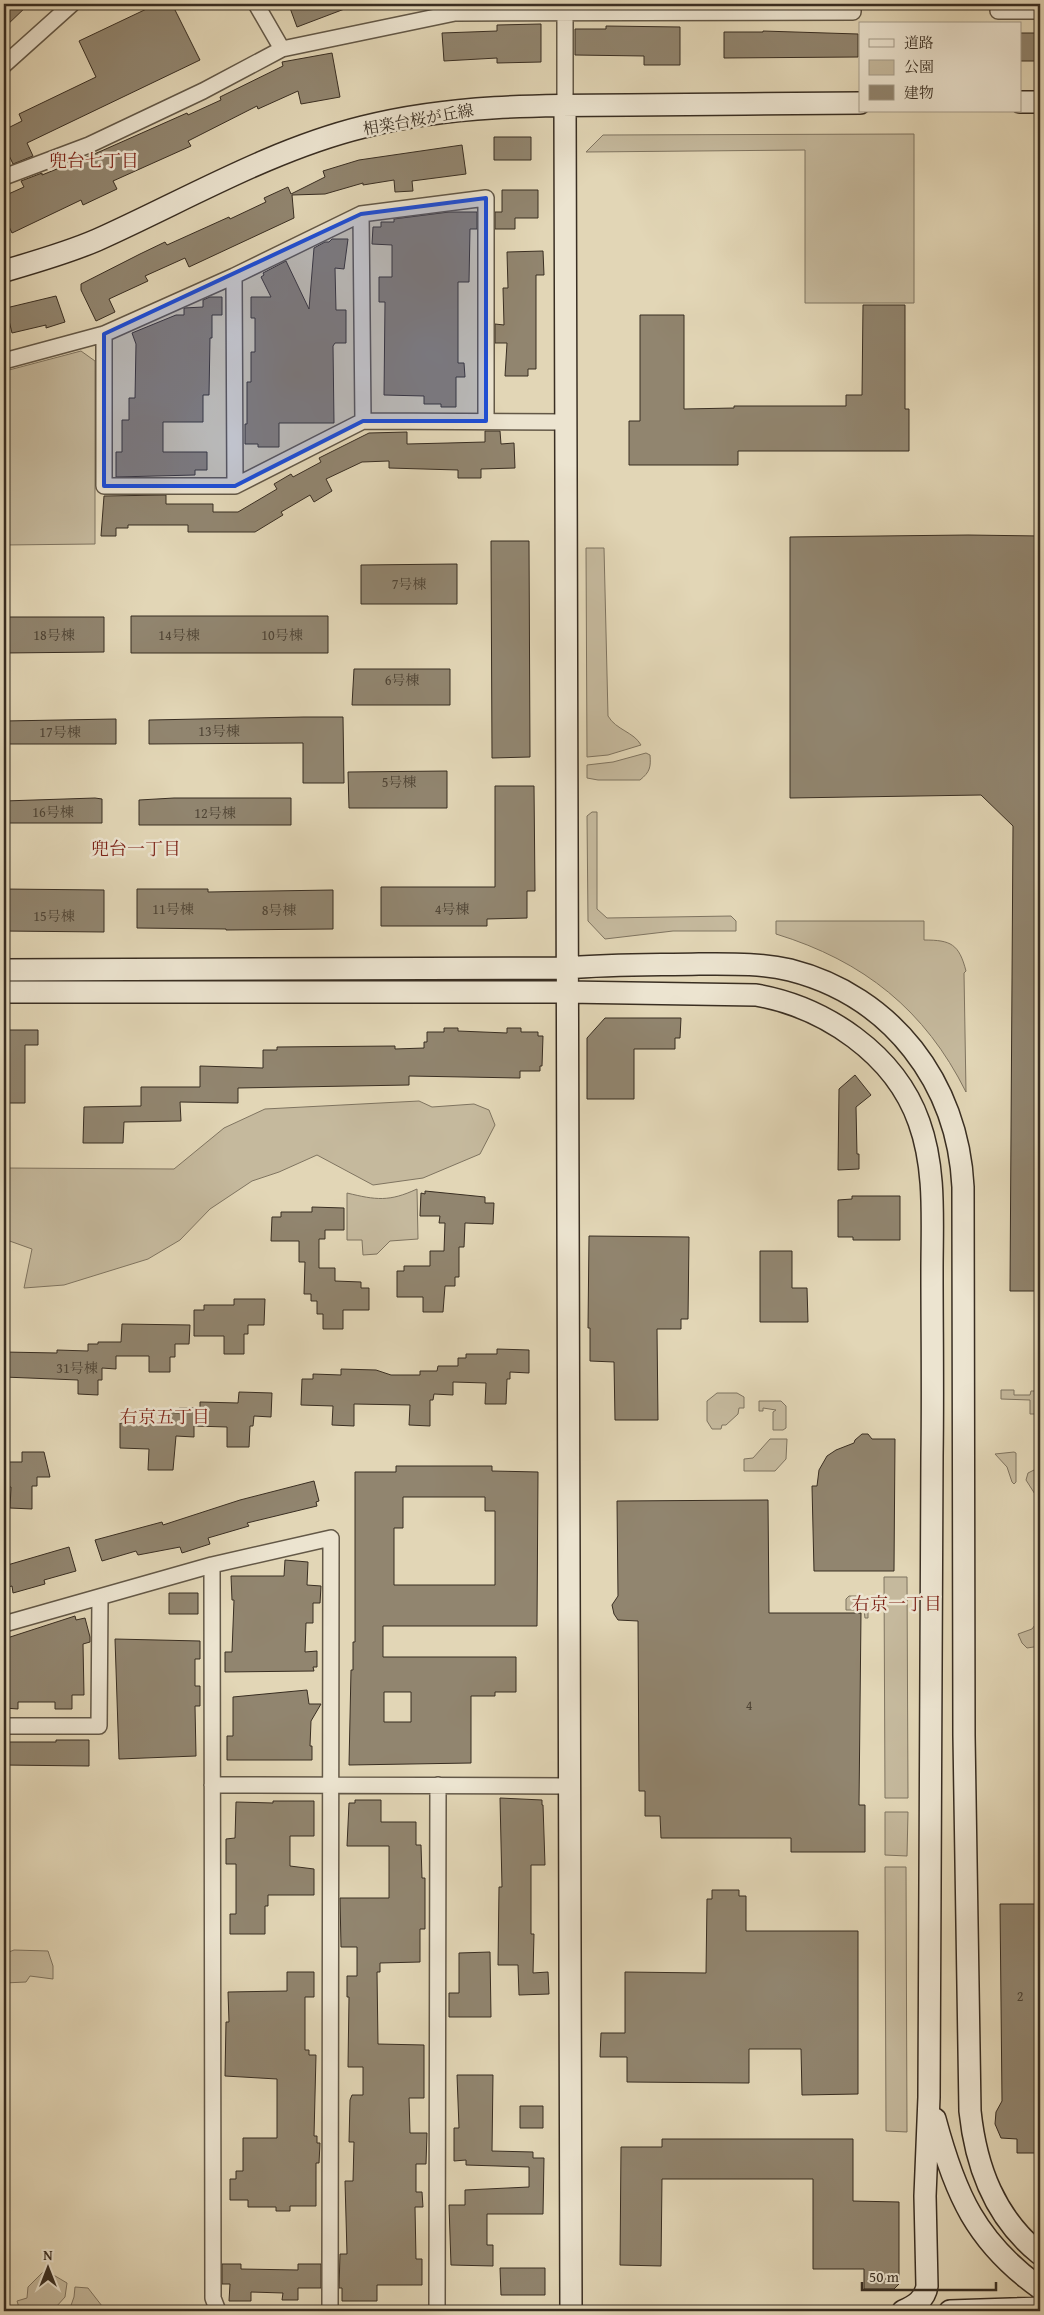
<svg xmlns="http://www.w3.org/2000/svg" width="1044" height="2315" viewBox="0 0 1044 2315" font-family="'Gentium Book Plus','Noto Serif JP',serif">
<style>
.green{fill:#c5b99d;stroke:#7f7460}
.building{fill:#91856f;stroke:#392e22;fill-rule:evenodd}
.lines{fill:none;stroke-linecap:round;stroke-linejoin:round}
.street-casing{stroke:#635847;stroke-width:18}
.secondary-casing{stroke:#392e22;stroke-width:24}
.street{stroke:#ece4d0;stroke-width:15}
.secondary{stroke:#ece4d0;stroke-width:21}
.marked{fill:#1d4ed8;fill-opacity:0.2;stroke:#1d4ed8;stroke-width:4;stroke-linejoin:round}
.labels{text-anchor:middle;stroke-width:5;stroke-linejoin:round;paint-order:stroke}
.number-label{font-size:14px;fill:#4f4435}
.street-label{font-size:16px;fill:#392e22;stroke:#ece4d0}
.neighbourhood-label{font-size:18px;fill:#7a1f14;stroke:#ece4d0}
</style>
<rect width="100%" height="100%" fill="#e2d6b6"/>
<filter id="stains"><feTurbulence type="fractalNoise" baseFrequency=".004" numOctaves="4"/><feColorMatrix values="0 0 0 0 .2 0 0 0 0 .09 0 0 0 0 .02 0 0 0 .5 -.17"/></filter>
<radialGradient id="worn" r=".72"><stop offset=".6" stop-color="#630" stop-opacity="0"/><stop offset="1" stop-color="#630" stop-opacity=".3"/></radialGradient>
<path class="green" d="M914,134V303H805V150L586,152L603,135Z
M81,351L95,361V544L4,545V376L9,370Z
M586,548H604L608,716C616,730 634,732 641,745L608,755L587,757Z
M646,753L650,755C651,767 650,772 640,780H598L587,778V765L613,762Z
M592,812H597V909L607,918L731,916L736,921V931H673L605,939L588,921L587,816Z
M776,921H924V940C951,940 959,944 966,971L964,973L966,1092C925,1010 864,961 776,934Z
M419,1101L432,1107L474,1104L489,1110L495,1125L480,1154L423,1178L373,1185L317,1155L279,1172L252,1181L210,1209L180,1240L148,1259L64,1285L24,1288L32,1249L4,1239V1168L174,1169L224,1128L265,1109Z
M417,1189L418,1239L390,1241L377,1254L363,1255L362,1240H347V1193C376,1200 389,1202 417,1189Z
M1001,1390H1014V1395H1030L1031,1391H1040V1414H1030V1400L1001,1399Z
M717,1393H737L744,1397V1408H739L738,1414L726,1425H722L721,1429H712L707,1421V1401Z
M759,1401H781L786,1406V1428L783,1430H773V1412L776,1410L763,1408V1411H759Z
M770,1439H787L786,1459L775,1471H744V1459L753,1458Z
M1014,1452L1016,1453V1482L1014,1484L1012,1482L1007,1467L995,1454Z
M1034,1470L1040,1471V1502L1026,1480L1028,1473Z
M884,1577H907L908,1798H885Z
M849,1596H860L868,1604V1618H865L864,1610H846V1599Z
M1040,1618V1646L1027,1648L1022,1643L1018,1634L1032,1629Z
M885,1812H908L907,1856L885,1855Z
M885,1867H906L907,2132L886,2131Z
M14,1950L48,1951L53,1966V1979L30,1976L26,1982L4,1983V1954Z
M45,2270L67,2283L65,2297L56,2307L57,2311H20L17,2301L27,2298L28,2287Z
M75,2287L88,2288L102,2306L103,2311H69L74,2297Z"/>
<path class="building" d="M4,4H29L4,28Z
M157,4H172L200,60L27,143L33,156L13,164L4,145V130L22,121L19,114L96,77L79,41Z
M302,4H355V5L297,27L290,8Z
M541,24V62L497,63V58L444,61L442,33L497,31V25Z
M606,26L680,27V65H644V56L575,55V29H606Z
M763,31L858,34V57L724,58V32H763Z
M1020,33H1035L1036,61H1020Z
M332,53L340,97L301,104L298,91L258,109L257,106L188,141L191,146L113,181L117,189L83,205L81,200L12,233L4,216V210L9,207L4,196L24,187L21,181L42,173V175L99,152L187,113L188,115L221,100L220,97L283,66L282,62Z
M494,137H531V160H494Z
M462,145L466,174L412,181L413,191L395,192L394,180L363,185V183L325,194L292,195L294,218L189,267L185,258L145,276L148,281L109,299L115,312L96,321L81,290V284L140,254L165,242L167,245L229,217L230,219L266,202L264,198L288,187L291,194L325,177L323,171L359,160Z
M502,190H538V218H515V229H495V212H502Z
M449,212H477V229H470L469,282H458V363H464L465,377H456V407H441V404H424V396L384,395L385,302H379V277H392V245L372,244L373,227H381V222H394V219Z
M332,239H348L344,269L335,268L336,310H346V343H335L333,346L334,423H279V447H258V444H245V424H247V382H251V352H255V318H251V297H271L261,277L264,275L263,273L286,261L309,309L314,248L325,242H329Z
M543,251L544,275H536V369H528V376H505L507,343H495V324L504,325L503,288H508L507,252Z
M56,296L65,322L46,328V325L12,333L6,308Z
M210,297H222V315H212V338H210L209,395H203V422H163V452H207V470H195V475L116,477V452H122V420H129V398H135L136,344L132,333L176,315H184V308L203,307V300Z
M863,305H905V409H909V451H738V465H629V421H640V315H684V409L734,408V406H846V395H862Z
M485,431H500L501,444L514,443L515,468L481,469V478H458V470L389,468V461L362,462L326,479L332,491L314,502L310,495L281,512L283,515L255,532H188V525H128V528H116V536H101L104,496L166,495V504H213V512H238L277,489L274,484L291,474L293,477L321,462L319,458L369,433L407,432V444L448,443L485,442Z
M968,535L1040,536V1291H1010L1013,826L981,795L790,798V537Z
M491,541H529L530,757L492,758Z
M457,564V604H361V565Z
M131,616H328V653H131Z
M4,617H104V652L4,653Z
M354,669H450V705H352Z
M304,717H343L344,783H303V743L149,744V720Z
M116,719V744H4V721Z
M447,771V808H349L348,772Z
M495,786H534L535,891H527V918L487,919V926H381V887H495Z
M95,798L102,799V823H4V801Z
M174,798H291V825H139V800Z
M4,889L104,890V932L4,931Z
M137,889H208V892L333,890V929L226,930V929L137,928Z
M605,1018H681L680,1038H675V1049H634V1099H587V1038Z
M444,1028H458V1031L507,1033V1028H521V1032H538V1036H543L542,1066H540V1071H520V1078L409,1076V1085L238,1088V1103L180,1102L181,1121L124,1122L123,1143H83L84,1107L141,1106V1087H200V1066L263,1068V1050H277V1047L395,1046V1049L424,1048V1042H427V1032H444Z
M4,1030H38V1045H25V1103H4Z
M855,1075L871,1095L856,1107L857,1154H859V1169L838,1170L839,1089Z
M425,1191L485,1197V1203H494L493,1224L465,1223L464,1247H459V1277H455V1286H445L443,1312H423V1297H397V1271H404V1266H430V1251H444L445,1223H439L440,1216H420L421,1193L425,1194Z
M852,1196H900V1240H853V1237H838V1200L852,1199Z
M312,1207L344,1208V1230H325V1239H319V1268H335V1281L361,1282V1288H369V1310H343V1329H323V1314H317V1301H311V1294H304L305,1262H299V1241H271L272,1217H281V1212H312Z
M589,1236L689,1237L688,1319H681V1329H657L658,1420H615L614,1362L590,1361V1328H588Z
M760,1251H792V1288H807L808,1322H760Z
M234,1299H265L264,1325H248V1334H244V1354H224V1336H194V1310H204V1305H234Z
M122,1324L190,1325L189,1344H175V1357H170V1372H149V1356H116V1369L102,1368V1380H98V1395L78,1394V1380L4,1377V1352L57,1353V1350L88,1351V1344H98V1342H121Z
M497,1349L529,1350V1373L510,1372V1379H507L506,1404H485L486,1383L453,1382V1395L434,1394L433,1400H430V1426L409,1425L410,1405L354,1404V1426L332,1425L333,1406L301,1405L302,1379H313V1374L341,1375V1369L376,1370L391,1375H420V1371H437L438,1366H458V1358H466V1354H497Z
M239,1392L272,1393L271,1417L254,1416L253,1426H250L249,1447H227V1427L194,1426V1437L176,1436L173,1470H148L149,1449L120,1448V1423L160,1424V1412L179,1413V1408H200V1402L238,1403Z
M862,1434H868L872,1439H895L894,1571H814L812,1486H817L819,1470L827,1456L836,1450L854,1443L855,1440Z
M22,1452H44L50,1477H37V1486H32V1509L10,1508L11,1487H4V1462H22Z
M396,1466H492V1471L538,1472L537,1626H383V1657H516V1692H495V1696H471V1763L349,1765L351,1670H353V1642H355V1472H396ZM403,1497H485V1511H495V1585H394V1528H403ZM384,1692H411V1722H384Z
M314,1481L319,1501L316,1502L317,1506L247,1523L249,1526L208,1538L210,1544L182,1553L180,1547L138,1555L136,1551L102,1561L95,1540L162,1522L163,1525L240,1500Z
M768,1500L769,1613H861L859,1805H865V1852H791V1838H661L660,1816H645V1791H639L638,1621L618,1620L614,1614L612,1605L618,1596L617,1501Z
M69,1547L76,1571L44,1580L45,1584L13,1593L12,1586L4,1588V1566Z
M285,1560L308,1562L307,1585L321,1586L320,1603H313V1623H306L305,1652L317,1651V1667H313L314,1671L225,1672V1652H232L234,1600H232L231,1576H284Z
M169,1593H198V1614H169Z
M75,1616L76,1620L85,1618L90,1637V1642L83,1644L84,1695H72V1709H55V1702H18V1709L4,1708V1689L9,1690V1673L4,1654V1639Z
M115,1639L200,1641V1659H195V1686H200V1706H195L196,1756L119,1759Z
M307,1690L309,1704H321L311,1721L310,1746H312V1760H227V1736H233V1697Z
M56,1740H89V1766L4,1765V1742H56Z
M500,1798L542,1800V1805H543L545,1865H531V1934H534L533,1973L548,1972L549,1994L519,1995L518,1965H498L499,1887H502Z
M355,1800H381V1822H416V1845H421L422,1878H425V1929H420V1962L380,1963V1972H377L378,2044L424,2045V2098H409L410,2133H427L426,2164H416V2192H422L423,2207H415L416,2259H422V2285H377V2301H342V2288H339L340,2254H347L345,2181H353L354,2142H349L350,2100L352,2095H363V2067H348L349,1997H347V1976H357V1947H341L340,1898H389V1846H347L349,1803H355Z
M273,1801H314V1836H290V1866L314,1869V1895H268V1906H265V1934H230V1914H236V1864H226V1839L235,1838L236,1802L273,1803Z
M712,1890H739V1896H746V1931H858V2094L802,2095L801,2049H749V2083L627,2082V2057H600L601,2033H625V1972L706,1973L707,1899H712Z
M1000,1904H1040V2141H1035V2153H1017V2139L1001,2138L995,2124L996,2112L1002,2101Z
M490,1952L491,2017H449V1993H459V1953Z
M287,1972H314V1997H305V2050H309V2055H316L314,2136H317V2143H320L319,2163H316V2206H290V2211H276V2207H248V2200H230V2179H236V2171H243V2138H277V2079L225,2076L226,2022H229L228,1992L287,1991Z
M457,2075H493L492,2151L533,2152V2158H544L543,2214H487V2245H493V2266L451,2265L449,2205H465V2190L529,2187V2167L466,2165V2160L454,2161V2128H459Z
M520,2106H543V2128H520Z
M662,2139H853V2201L899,2202V2284L894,2289H864V2269H813V2179H662L661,2266L620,2265L621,2147H662Z
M222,2264H241V2269L298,2270V2264H321V2288H298V2300H282L283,2293L251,2292V2301H229L230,2284H222Z
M500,2268H545V2295H501Z"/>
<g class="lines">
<g class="street-casing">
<path id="street" d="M256,4L282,49
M565,4V105
M998,11H1040
M4,65L72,4
M4,177L89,145L203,91L282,49L455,13L853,12V4
M361,214L363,421
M234,276L235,486
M104,334V486H235L363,421L566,422
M4,361L104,334L234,276L361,214L486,198V421
M212,1565L213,2298L218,2311
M4,1624L212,1565L331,1538L330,2311
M4,1726H99L100,1598
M212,1785L568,1786
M437,2311L438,1785"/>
</g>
<g class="secondary-casing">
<path id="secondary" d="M1020,102H1040
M565,105L571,2311
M4,271C35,262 67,253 97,240C184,201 270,150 363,127C450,105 539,105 629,105C706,104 783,104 860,103
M4,970L567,968C612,964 655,965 699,964C730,964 760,963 790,970C892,996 958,1083 963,1187L964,1736L970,2111C976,2168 995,2218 1040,2254
M4,992H567L756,995C825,1007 895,1054 919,1122C936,1169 932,1220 932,1270C932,1332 933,1394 932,1456C930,1670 931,1883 929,2097L925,2196L927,2286C925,2300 914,2306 903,2311
M935,2119C955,2194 976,2242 1040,2288
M950,2311L1040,2308"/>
</g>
<use href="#street" class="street"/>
<use href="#secondary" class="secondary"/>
</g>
<path class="marked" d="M486,198V421H363L235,486H104V334L361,214Z"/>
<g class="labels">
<g class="number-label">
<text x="409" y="589">7号棟</text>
<text x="54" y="640">18号棟</text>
<text x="179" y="640">14号棟</text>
<text x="282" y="640">10号棟</text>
<text x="402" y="685">6号棟</text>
<text x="219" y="736">13号棟</text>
<text x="60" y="737">17号棟</text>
<text x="399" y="787">5号棟</text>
<text x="53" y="817">16号棟</text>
<text x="215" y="818">12号棟</text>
<text x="173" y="914">11号棟</text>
<text x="452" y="914">4号棟</text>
<text x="279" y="915">8号棟</text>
<text x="54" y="921">15号棟</text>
<text x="77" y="1373">31号棟</text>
<text x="749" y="1710">4</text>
<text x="1020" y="2001">2</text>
</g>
<g class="street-label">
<text transform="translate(418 119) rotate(-10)" y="6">相楽台桜が丘線</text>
</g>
<g class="neighbourhood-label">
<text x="94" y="167">兜台七丁目</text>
<text x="136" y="855">兜台一丁目</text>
<text x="165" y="1423">右京五丁目</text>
<text x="897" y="1610">右京一丁目</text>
</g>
</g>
<rect width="1044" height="2315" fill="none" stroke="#e2d6b6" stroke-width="20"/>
<rect x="5" y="5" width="1034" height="2305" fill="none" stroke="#392e22" stroke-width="2.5"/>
<rect x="10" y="10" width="1024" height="2295" fill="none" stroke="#392e22"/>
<rect x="859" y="22" width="162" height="90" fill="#ece4d0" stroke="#a49b8a"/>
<rect x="869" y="39" width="25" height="8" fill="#ece4d0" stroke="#a49b8a"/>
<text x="904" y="48" font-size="15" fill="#392e22">道路</text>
<rect x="869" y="60" width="25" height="15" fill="#c5b99d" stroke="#a49b8a"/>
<text x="904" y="72" font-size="15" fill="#392e22">公園</text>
<rect x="869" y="85" width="25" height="15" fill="#91856f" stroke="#a49b8a"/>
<text x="904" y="98" font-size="15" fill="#392e22">建物</text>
<g transform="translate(48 2268)" stroke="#ece4d0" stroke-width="4" paint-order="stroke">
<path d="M0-4L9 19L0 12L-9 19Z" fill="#392e22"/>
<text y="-8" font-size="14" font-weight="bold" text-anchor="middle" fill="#392e22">N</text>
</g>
<path d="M862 2282v8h134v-8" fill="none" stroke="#392e22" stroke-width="2.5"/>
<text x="869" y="2282" font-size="15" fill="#392e22" stroke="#ece4d0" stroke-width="4" paint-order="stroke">50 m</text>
<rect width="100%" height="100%" filter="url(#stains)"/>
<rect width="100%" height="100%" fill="url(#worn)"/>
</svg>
